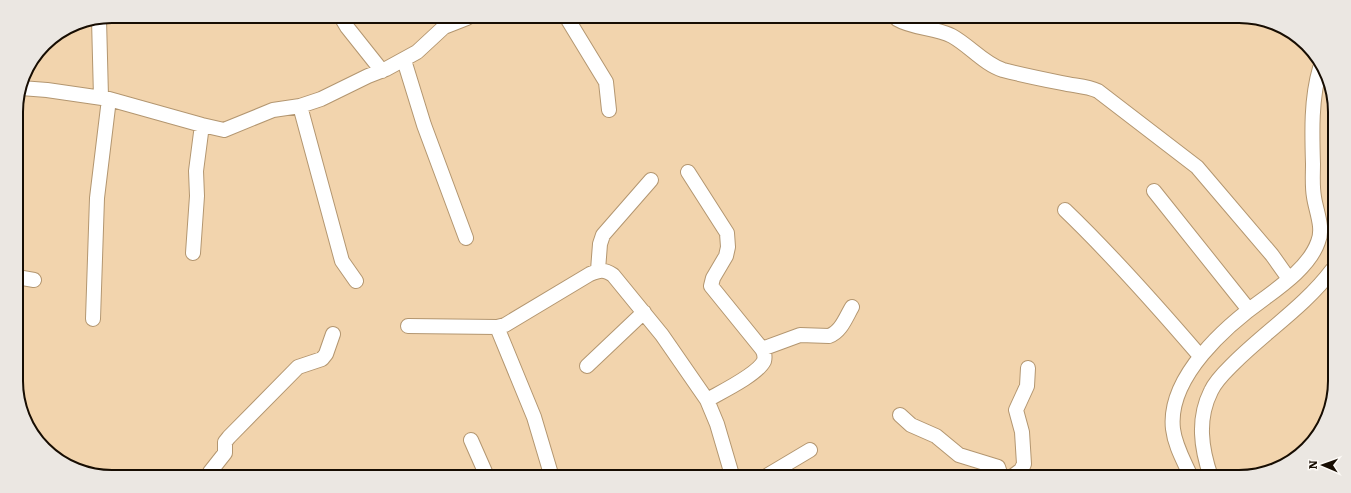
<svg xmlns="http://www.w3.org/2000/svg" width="1351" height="493" viewBox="0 0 1351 493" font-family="Literata,serif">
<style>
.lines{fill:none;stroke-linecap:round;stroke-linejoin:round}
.minor-casing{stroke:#b39670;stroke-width:16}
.minor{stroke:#fff;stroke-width:14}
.rim{fill:none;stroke:#170d02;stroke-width:2}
</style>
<rect width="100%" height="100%" fill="#f2d4ad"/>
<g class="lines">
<g class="minor-casing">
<path id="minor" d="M341,17L347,27L382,71
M567,18L606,82L609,110
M99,19L101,97
M897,19C914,29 935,27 952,36C970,46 984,64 1003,70C1022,75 1042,79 1062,83C1075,86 1087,86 1098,91L1197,167L1272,255L1289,279
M404,60L424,125L466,238
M21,88L47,90L109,99L202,125L224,130L273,110L300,106L321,99L368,76L386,69L417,52L444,27L467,18
M300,106L342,261L356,281
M688,172L727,233L728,247L726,256L713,278L711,286L762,349C764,352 765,357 764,361C757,375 721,392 707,400
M1154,191L1249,310
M1065,210C1113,256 1157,306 1200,356
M193,253L197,196L196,171L202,125
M598,270L600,244L603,235L651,180
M17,277L34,280
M93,319L97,198L109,99
M408,326L497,327L505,325L590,274C600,270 604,269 613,275L662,335L707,400L717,424L732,475
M497,327L534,417L551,474
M762,349L800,335L829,336C841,332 846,317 852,307
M587,366L644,312
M900,415L911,425L936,436L959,455L998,467L1001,476
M471,440L486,474
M210,472L225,453V442L229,437L298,367L322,359L326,354L333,334
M768,475L810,450
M1013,476L1021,470L1024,464L1022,432L1016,410L1027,386L1028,368
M1191,477C1184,461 1175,446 1173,429C1167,377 1227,325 1265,298C1284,284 1310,265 1318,242C1324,228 1316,211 1314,197C1312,186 1313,175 1313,164C1312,132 1311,99 1320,68
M1211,477C1201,448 1197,419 1211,391C1216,380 1226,371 1234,363C1266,331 1305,306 1332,270"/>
</g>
<use href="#minor" class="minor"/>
</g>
<path d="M0 0H1351V493H0ZM112 23H1239A89 89 0 0 1 1328 112V381A89 89 0 0 1 1239 470H112A89 89 0 0 1 23 381V112A89 89 0 0 1 112 23Z" fill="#ebe7e2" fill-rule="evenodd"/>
<path class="rim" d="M112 23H1239A89 89 0 0 1 1328 112V381A89 89 0 0 1 1239 470H112A89 89 0 0 1 23 381V112A89 89 0 0 1 112 23Z"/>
<g transform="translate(1323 465) rotate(272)" stroke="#fdfaf6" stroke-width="3" paint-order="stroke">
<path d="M0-3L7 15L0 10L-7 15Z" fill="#170d02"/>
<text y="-6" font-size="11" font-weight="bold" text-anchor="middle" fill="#170d02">N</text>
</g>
</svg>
